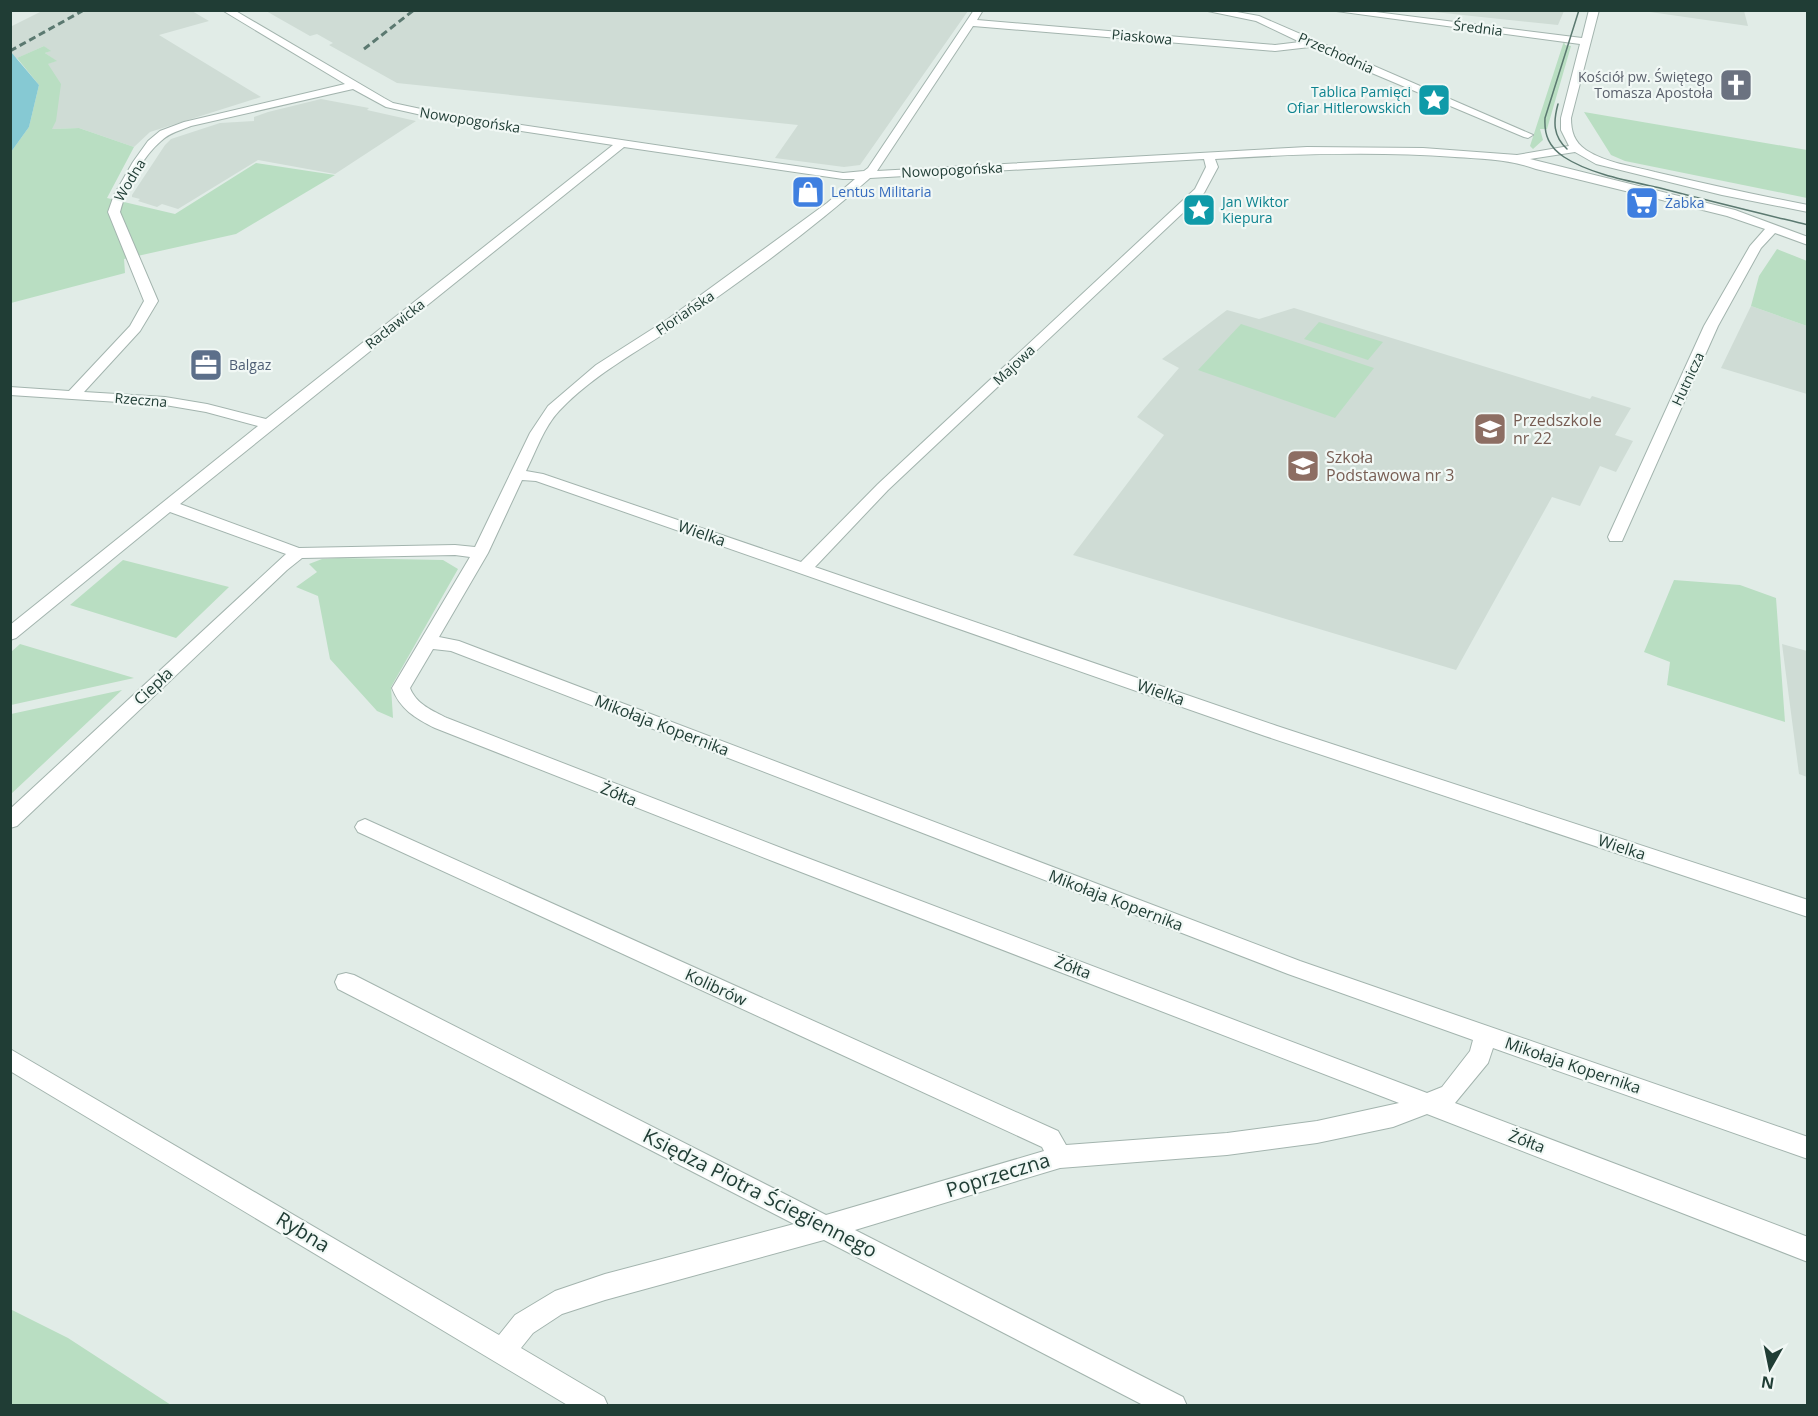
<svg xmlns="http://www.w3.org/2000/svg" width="1818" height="1416" viewBox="0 0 1818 1416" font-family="'Open Sans',sans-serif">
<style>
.built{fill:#cfdcd5}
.green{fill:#b9dec2}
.water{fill:#86c9d3}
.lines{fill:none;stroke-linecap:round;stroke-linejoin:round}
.street-casing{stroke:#a3b4ae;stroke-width:2}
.street{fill:#fff;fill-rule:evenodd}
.tram{stroke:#5b7970;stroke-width:1.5}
.rail{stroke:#5b7970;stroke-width:3;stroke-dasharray:7 4;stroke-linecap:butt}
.labels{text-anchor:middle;stroke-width:4.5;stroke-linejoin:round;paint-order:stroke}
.far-street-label{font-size:14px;fill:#203d35;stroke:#f1f8f5}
.far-worship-label{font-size:14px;fill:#5b616d;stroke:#f1f8f5;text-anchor:end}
.far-culture-label{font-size:14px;fill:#0d838f;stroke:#f1f8f5;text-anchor:end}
.far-shop-label{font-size:14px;fill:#366cbe;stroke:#f1f8f5;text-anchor:start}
.far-service-label{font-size:14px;fill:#4e5e75;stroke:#f1f8f5;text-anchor:start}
.education-label{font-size:16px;fill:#785e54;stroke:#f1f8f5;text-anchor:start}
.street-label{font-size:16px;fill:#203d35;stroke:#f1f8f5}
.near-street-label{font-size:20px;fill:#203d35;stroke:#f1f8f5}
</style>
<rect width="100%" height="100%" fill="#e1ece7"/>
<path class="built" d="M42,11H192L209,21L159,35L261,97L150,132L134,147L79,128L52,129L47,64L56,61L45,53L50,51L44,46L11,61L10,27Z
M266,11L968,10V11L860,165L844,167L775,158L798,125L397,83L329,45L333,43L317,34L310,36Z
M1425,11L1564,10V11L1558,25Z
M1643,11H1744L1748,26Z
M321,99L369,108L367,110L416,121L335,174L258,160L178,209L162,204L157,207L138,201L140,199L132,197V195L165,145L171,139L220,123L254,121V117L268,112Z
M1751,306L1807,326V394L1721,368Z
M1294,308L1590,399L1592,396L1631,408L1615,435L1633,441L1616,472L1600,466L1580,506L1552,497L1456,670L1073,555L1164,435L1137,417L1179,368L1162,359L1227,310L1259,319Z
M1782,644L1807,651V777L1799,774Z"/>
<path class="green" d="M1564,41L1565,45L1571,46L1547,129H1540L1543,140L1533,149L1530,146Z
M44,46L51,51L45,53L57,61L48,64L61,84L56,121L52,129L79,128L134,147L107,198L175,214L256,163L335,175L236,234L124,259L125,273L11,303V152L29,127L39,85L17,58Z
M1584,112L1807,150V198L1625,161L1611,155Z
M1777,249L1807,261V326L1751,306L1759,276Z
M1319,322L1383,342L1368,360L1304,339Z
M1241,324L1374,368L1335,418L1198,370Z
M338,558L443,560L458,569L391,687L393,718L377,711L330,659L318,596L296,587L317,572L309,564L322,559Z
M123,560L229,587L176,638L70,605Z
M1674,580L1740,585L1776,598L1785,722L1667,685L1670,662L1644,652Z
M20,644L134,678L11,705V652Z
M122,690L11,794V714Z
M10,1309L68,1338L171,1405H11Z"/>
<path class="water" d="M11,52L39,85L29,127L11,152Z"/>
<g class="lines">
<g class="street-casing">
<path id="street" d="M222,10H234L384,98L393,103L435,112L843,173L864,171L868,168L974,10H983L977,20L1275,45L1300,42L1256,21L1203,10H1226L1259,16L1533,135L1528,138L1524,137L1310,47L1275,51L973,26L877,171L1307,147L1423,148L1517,155L1569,146L1561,130V118L1580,44L1329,10H1360L1582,38L1589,10H1599L1571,118C1571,131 1574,142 1586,150C1606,163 1632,166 1655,172C1706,184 1756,195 1808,205V212L1722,195L1596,164L1575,152L1530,159L1735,210L1808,237V245L1775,233L1761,248L1718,326L1622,541H1610L1608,537L1704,326L1750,246L1765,229L1727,216L1536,169C1508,159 1484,159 1455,157C1375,151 1295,154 1215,159L1218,167L1204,193L888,490L815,567L1277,726L1808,900V917L1265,736L536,481L522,480L488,553L439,637L459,641L1300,961L1808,1137V1159L1493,1048L1488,1063L1455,1103L1808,1237V1262L1427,1114L1393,1127L1317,1143L1227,1155L1060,1168L855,1230L1183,1397L1187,1406H1145L824,1240L605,1300L562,1314L533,1333L521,1348L604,1397L608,1406H569L10,1071V1049L499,1335L515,1315L555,1291L605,1274L794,1224L338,989L335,982L338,975L346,973L354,975L826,1215L1044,1151L1042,1147L358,832L355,827L358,822L365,819L1058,1131L1066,1145L1227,1133L1317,1121L1399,1103L775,862L435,728C415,718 400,709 392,688L470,557L455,555L302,558L287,570L17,826L10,828V809L286,554L170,512L16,638L10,640V625L258,426L206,412L165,405L10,395V387L69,391L130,326L144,301L108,212L114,195L133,162L148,141L160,131L184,122L345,84ZM353,89L386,107L435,118L613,145L266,419L207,404L165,397L84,392L140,331L158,301L120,212C126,188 142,157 161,141C169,133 181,130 191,126ZM624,147L843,179H855L827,203L668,319L596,365L548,406L530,433L475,547L455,545L299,548L180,504ZM1204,159L1206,167L1195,189L878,484L801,562L543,474L526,471C536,451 544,427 559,411C593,375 637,352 677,325C742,281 811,230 870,178ZM433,649L451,651L1288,974L1473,1040L1470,1051L1442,1087L1427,1093L789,851L447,718C433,711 416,704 410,688Z"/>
</g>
<use href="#street" class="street"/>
<path class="tram" d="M1579,10L1545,118C1544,135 1549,147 1564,157C1590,174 1629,181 1660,188C1709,201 1759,213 1808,225
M1558,104C1553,122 1553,136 1567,149"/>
<path class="rail" d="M364,49L414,10
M10,51L84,10"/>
</g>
<defs>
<g id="church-square" transform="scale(1.725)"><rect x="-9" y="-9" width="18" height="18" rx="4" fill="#6b7280" stroke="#f1f8f5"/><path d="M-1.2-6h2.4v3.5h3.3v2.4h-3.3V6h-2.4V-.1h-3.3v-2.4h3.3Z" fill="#fff"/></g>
<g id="sight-square" transform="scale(1.725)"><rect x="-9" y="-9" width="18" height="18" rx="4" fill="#0f9aa8" stroke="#f1f8f5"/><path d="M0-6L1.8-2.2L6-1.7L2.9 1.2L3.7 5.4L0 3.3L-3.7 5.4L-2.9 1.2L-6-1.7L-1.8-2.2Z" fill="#fff"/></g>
<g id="shop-square" transform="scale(1.725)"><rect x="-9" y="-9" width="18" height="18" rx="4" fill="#3f7fe0" stroke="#f1f8f5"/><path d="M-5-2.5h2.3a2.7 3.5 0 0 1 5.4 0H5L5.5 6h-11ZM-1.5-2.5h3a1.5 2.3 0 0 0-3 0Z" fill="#fff"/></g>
<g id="supermarket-square" transform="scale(1.725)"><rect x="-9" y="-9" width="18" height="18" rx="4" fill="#3f7fe0" stroke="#f1f8f5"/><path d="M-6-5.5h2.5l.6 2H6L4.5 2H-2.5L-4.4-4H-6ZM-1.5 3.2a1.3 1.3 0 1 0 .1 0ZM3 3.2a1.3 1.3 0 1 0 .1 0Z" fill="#fff"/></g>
<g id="office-square" transform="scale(1.725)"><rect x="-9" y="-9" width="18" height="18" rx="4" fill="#5c6f8a" stroke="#f1f8f5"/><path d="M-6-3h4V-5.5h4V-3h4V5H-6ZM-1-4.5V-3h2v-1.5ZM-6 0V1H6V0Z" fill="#fff"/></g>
<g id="school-square" transform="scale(1.725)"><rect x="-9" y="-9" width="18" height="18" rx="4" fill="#8d6e63" stroke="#f1f8f5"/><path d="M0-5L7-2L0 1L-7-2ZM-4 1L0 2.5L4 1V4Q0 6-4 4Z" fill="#fff"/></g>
</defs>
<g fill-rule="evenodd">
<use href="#church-square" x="1736" y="85"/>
<use href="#sight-square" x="1434" y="100"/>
<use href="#shop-square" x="808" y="192"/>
<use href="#supermarket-square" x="1642" y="203"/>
<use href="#sight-square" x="1199" y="210"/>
<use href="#office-square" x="206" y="365"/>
<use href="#school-square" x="1490" y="429"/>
<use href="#school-square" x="1303" y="466"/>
</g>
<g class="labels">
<g class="far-street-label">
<text transform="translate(1478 28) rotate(7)" y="5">Średnia</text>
<text transform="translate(1142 37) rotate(5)" y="5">Piaskowa</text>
<text transform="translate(1336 53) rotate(24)" y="5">Przechodnia</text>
<text transform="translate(470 120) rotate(9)" y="5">Nowopogońska</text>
<text transform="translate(952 170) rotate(-3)" y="5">Nowopogońska</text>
<text transform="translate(130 180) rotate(-59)" y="5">Wodna</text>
<text transform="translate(685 313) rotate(-34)" y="5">Floriańska</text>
<text transform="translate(395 324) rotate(-38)" y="5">Racławicka</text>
<text transform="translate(1014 365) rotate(-43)" y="5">Majowa</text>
<text transform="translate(1688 379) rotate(-65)" y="5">Hutnicza</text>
<text transform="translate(141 400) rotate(5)" y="5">Rzeczna</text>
</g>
<g class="far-worship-label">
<text x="1713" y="82">Kościół pw. Świętego<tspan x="1713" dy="16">Tomasza Apostoła</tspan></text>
</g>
<g class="far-culture-label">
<text x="1411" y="97">Tablica Pamięci<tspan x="1411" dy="16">Ofiar Hitlerowskich</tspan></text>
<text x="1222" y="207" text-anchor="start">Jan Wiktor<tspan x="1222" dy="16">Kiepura</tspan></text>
</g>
<g class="far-shop-label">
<text x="831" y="197">Lentus Militaria</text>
<text x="1665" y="208">Żabka</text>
</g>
<g class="far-service-label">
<text x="229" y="370">Balgaz</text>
</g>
<g class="education-label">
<text x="1513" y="426">Przedszkole<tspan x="1513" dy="18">nr 22</tspan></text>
<text x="1326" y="463">Szkoła<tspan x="1326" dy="18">Podstawowa nr 3</tspan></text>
</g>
<g class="street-label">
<text transform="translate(702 533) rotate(19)" y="6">Wielka</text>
<text transform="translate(153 686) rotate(-43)" y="6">Ciepła</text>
<text transform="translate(1161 692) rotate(19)" y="6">Wielka</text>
<text transform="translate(662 725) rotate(21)" y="6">Mikołaja Kopernika</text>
<text transform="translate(619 794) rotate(22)" y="6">Żółta</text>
<text transform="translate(1622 847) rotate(18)" y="6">Wielka</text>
<text transform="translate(1116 900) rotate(21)" y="6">Mikołaja Kopernika</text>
<text transform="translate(1073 967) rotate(21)" y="6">Żółta</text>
<text transform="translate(716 987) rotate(25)" y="6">Kolibrów</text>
<text transform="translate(1573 1065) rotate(19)" y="6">Mikołaja Kopernika</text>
<text transform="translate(1527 1141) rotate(21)" y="6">Żółta</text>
</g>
<g class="near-street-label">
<text transform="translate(998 1175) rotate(-17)" y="7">Poprzeczna</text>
<text transform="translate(760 1193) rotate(27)" y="7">Księdza Piotra Ściegiennego</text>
<text transform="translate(303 1232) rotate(31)" y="7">Rybna</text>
</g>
</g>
<rect width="1818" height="1416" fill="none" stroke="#203d35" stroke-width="24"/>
<g transform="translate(1770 1368) rotate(189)" stroke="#f1f8f5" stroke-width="4.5" paint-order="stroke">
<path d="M0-4.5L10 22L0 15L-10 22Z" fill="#203d35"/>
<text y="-9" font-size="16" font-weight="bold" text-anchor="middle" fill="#203d35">N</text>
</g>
</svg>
